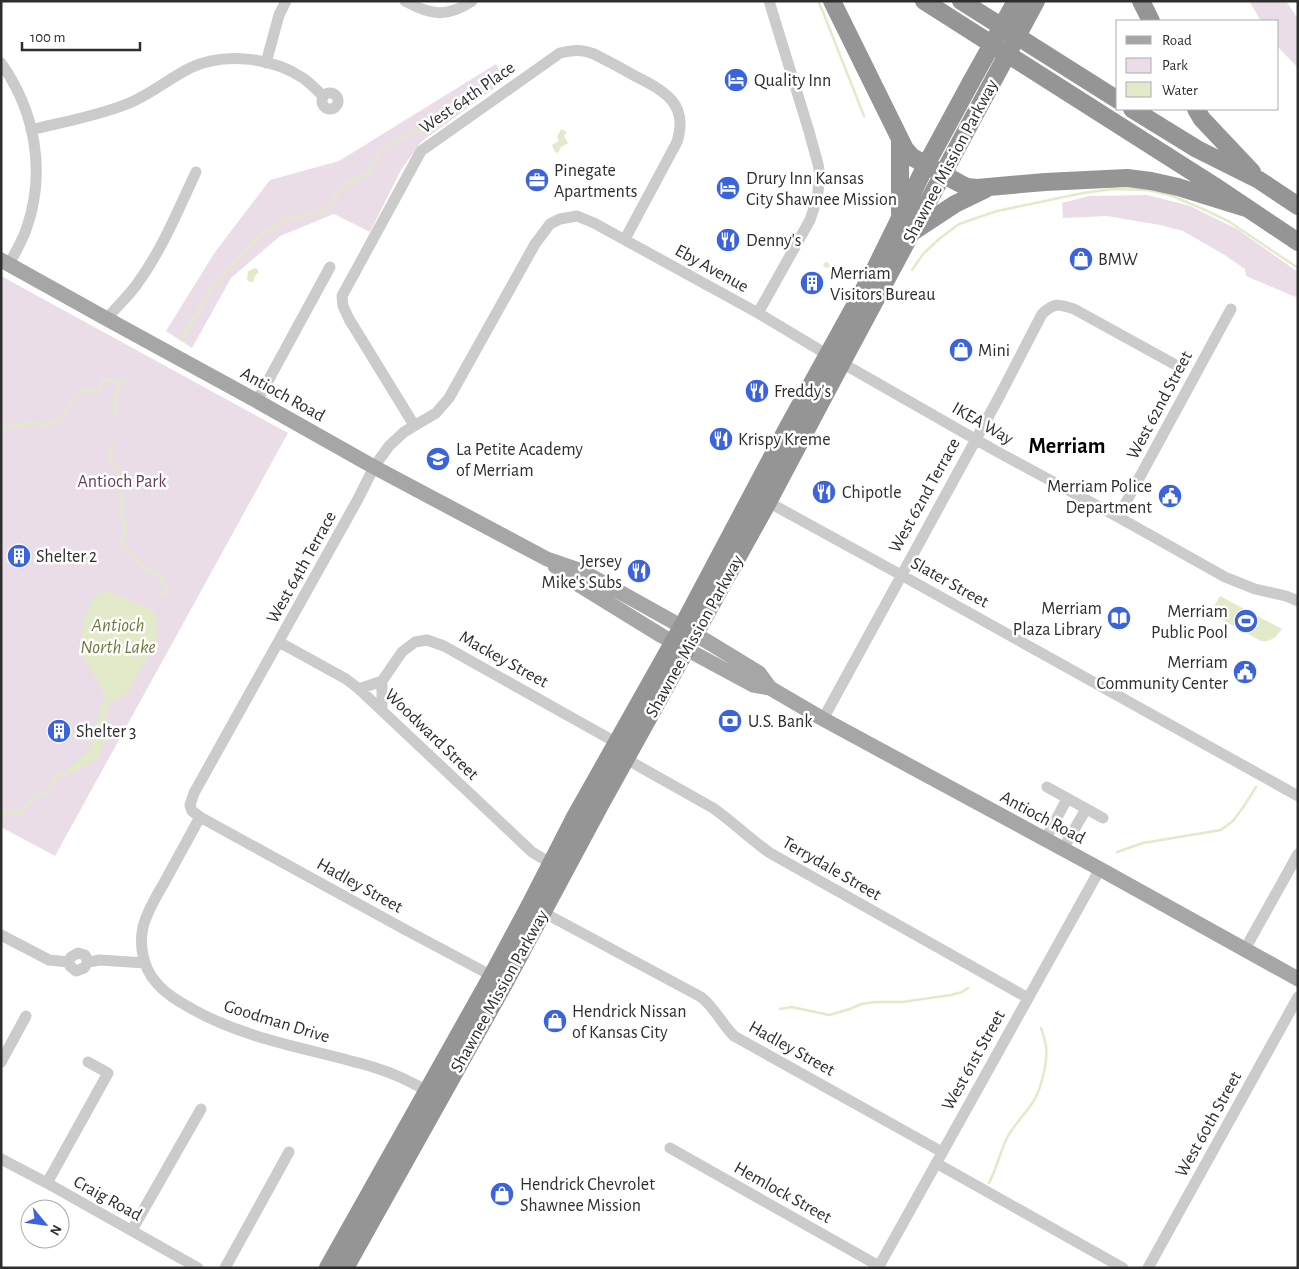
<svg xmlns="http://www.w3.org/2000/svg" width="1299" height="1269" viewBox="0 0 1299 1269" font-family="'Alegreya Sans',sans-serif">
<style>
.green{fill:#ebdde7}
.water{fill:#e3eaca}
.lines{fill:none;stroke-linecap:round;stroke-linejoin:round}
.stream{stroke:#e3eaca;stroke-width:2.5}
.minor{stroke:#cbcbcb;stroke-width:11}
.major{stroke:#a6a6a6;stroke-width:15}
.highway{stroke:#959595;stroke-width:18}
.highway-bridge{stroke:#959595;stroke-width:18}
.labels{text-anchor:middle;stroke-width:5;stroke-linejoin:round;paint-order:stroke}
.poi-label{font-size:18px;fill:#2e2e2e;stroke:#fff;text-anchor:start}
.street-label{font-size:18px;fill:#2e2e2e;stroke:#fff}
.park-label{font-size:18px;fill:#683e59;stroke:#fff}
.water-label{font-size:19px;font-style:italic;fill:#6c7a3a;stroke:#fff}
.district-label{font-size:22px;font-weight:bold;fill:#000;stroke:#fff}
</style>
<rect width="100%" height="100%" fill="#fff"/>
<path class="green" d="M1249,1H1286L1298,19V68L1278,47V21H1261Z
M496,64L504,81L421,142L401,170L370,232L334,214L280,236L231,278L192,348L166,331L215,252L270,180L339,161Z
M1147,195L1190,206L1237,229L1298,272V298L1246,276L1245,269L1223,254L1183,231L1160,225L1107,216L1063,218L1062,203L1089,196Z
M1,276L288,433L55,856L1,827Z"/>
<path class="water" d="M561,129L567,132L564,136L568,143L561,147L558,153L555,152L552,145L559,141L557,137Z
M825,262L829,263V265L833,266L837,270L840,265L848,269L842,279L834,275L837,271L832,267H828L827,268L823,266Z
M256,268L259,272L255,276L253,282H250L247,280L248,272L252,269Z
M107,592C124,598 141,603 155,613L157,639L135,680L129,691L117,699L110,700L105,718L107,727V737L102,746L99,757L78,770L66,774L64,772L81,758L90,749L92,742L94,729L105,698L99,683L83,657L81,640L84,619L92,601L98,593Z
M1220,596L1282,629C1276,637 1272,642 1261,641L1210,613Z"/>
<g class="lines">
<path class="stream" d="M818,1L823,12L864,116
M912,270L923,254L939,239L959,224L997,211L1083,193L1113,189L1148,190L1170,195L1205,210L1228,221L1298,268
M181,340L213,286L258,237L288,219L325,211L344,185L368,173L381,150L416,131H425L466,102L488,84
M115,416V397L119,385L126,379
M1,431L9,427L30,423L46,425L56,423L66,410L84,390L98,393L103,380L114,381L119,385
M112,444L109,457L120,472L112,483L123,495L120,516L126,526L122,543L143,566L160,577L167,589L159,596
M1,814C10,810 10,814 17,813C26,811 28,803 34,798C39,794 47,792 51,788C54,785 55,781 56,777L65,773
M1117,852L1143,843L1221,830L1233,821L1244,806L1256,787
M780,1009L792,1007L829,1015L850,1009L861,1004L875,1002H902L951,995L962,992L968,988
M989,1183C997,1168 1000,1151 1008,1136C1015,1124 1025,1114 1033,1102C1041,1090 1048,1061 1046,1046C1045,1040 1043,1034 1041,1028"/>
<path class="minor" d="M405,1C430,15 447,18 472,1
M1,63C35,111 46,171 27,227C23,240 15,252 9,265
M266,63L279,15L286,1
M322 101a8 8 0 1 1 16 0a8 8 0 1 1-16 0Z
M31,130C63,122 97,116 127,104C150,95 168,79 190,68C224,52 271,57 303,78C310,83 317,90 323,96
M758,313L810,220L817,199L820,176L818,164L808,128L769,1
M107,319C116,307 128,297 137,284C162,250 178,210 196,172
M257,401L330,267
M414,425L349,319L343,306L342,296L421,151L560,53C573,50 581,49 594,54C608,61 621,68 635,76C665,91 689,104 677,142L625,239
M768,502L912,581L1298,796
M1118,517L1231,309
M279,642L346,679L359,689L532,852L552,864
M359,689L382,681L402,652L415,642L427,640L444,646L617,743
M382,709V681
M823,719L998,399L1042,314C1055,302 1058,304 1074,309L1174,364
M626,759L713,808C733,822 750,839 770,853L1028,998
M1047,787L1103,818
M200,817L404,929L496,978
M1045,840L1067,799
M1063,849L1086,809
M537,909L701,997C715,1008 722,1024 734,1036L942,1152
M1,935L49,960L68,962
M1245,949L1298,854
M68,962L70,966L76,971L84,968L88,962L100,960L145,963
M68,962L71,957L78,953L85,955L88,962
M1,1062L26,1016
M432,1094C414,1083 393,1073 373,1067C313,1049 250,1041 194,1010C180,1002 165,994 155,981C143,967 139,945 143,927C147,911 156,897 164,883C176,861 188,839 200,817L192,811L190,805L194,793L358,499L374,467L389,446L404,432L436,413L449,398L535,244L550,224L560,219L577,216L594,223L758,313L828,355L996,451L1118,517L1225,577L1255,589L1286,596L1298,601
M670,1148L879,1266
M1,1159L47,1183L198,1268
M936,1163L1123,1268
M47,1183L108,1073L88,1062
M132,1230L201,1109
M225,1268L289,1152
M878,1268L1100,869
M1148,1268L1298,997"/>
<path class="major" d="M1,260L107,319L257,401L374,467L547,559L582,571L695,634L759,673L770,688
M555,566L576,583L662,636L753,685L770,688L823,719L1100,869L1298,979"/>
<path class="highway" d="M832,1L905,149L912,157L959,183L967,187L977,188L1045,182L1127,178L1151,181L1178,187L1249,209
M924,1L1213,185L1298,242
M961,1L1118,100
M1141,1L1151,21
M1132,109L1197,149L1259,180L1298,206
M1196,109L1202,119L1252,172
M900,140V214
M914,231L955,204L986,189
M328,1268L492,976L530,905L574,819L682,627L788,427L874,271L926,165L971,82
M345,1268L505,982L600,805L768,502L849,349L987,92"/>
<path class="highway-bridge" d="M971,82L1016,1
M987,92L1036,1"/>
</g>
<defs>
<g id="hotel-disc" transform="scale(1.25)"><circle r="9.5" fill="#3b63db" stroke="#fff"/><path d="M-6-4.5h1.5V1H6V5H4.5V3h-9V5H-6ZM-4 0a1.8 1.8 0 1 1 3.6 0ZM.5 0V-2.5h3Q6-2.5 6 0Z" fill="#fff"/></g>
<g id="office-disc" transform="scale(1.25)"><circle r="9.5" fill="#3b63db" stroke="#fff"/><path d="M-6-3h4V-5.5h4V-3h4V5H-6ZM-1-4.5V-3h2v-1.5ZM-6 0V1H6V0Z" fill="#fff"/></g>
<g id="restaurant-disc" transform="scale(1.25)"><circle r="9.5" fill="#3b63db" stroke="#fff"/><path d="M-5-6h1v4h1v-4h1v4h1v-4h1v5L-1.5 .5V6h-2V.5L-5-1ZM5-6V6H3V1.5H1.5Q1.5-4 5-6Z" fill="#fff"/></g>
<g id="shop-disc" transform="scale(1.25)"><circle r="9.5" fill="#3b63db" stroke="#fff"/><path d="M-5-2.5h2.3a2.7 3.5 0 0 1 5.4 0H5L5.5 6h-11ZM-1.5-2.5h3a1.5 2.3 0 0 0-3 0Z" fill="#fff"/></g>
<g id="building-disc" transform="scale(1.25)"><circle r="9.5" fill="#3b63db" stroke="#fff"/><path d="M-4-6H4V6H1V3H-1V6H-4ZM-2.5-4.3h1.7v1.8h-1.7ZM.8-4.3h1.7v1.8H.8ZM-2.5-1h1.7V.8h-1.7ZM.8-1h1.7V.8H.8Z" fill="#fff"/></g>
<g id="school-disc" transform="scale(1.25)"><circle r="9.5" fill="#3b63db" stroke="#fff"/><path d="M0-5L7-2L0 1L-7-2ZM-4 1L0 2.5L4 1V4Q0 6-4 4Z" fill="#fff"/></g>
<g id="civic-disc" transform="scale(1.25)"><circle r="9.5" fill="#3b63db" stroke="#fff"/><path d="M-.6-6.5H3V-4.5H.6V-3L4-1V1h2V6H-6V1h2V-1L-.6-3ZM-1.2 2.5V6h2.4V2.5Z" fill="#fff"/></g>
<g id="library-disc" transform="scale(1.25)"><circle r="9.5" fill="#3b63db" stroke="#fff"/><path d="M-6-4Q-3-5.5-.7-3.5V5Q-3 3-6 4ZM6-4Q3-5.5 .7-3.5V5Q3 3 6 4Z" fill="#fff"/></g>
<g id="stadium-disc" transform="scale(1.25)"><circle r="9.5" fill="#3b63db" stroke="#fff"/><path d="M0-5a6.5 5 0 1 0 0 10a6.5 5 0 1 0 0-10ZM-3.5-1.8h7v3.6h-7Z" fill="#fff"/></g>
<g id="bank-disc" transform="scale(1.25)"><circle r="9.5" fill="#3b63db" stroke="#fff"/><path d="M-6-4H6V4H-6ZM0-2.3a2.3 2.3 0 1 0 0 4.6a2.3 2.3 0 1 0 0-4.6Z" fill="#fff"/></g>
</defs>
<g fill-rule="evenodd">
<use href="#hotel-disc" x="736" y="80"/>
<use href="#office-disc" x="537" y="180"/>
<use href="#hotel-disc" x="728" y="188"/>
<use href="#restaurant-disc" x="728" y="240"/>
<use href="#shop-disc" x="1081" y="259"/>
<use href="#building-disc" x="812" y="283"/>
<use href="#shop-disc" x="961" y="350"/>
<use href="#restaurant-disc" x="757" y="391"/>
<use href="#restaurant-disc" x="721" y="439"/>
<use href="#school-disc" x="438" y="459"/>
<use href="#restaurant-disc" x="824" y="492"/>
<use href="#civic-disc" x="1170" y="496"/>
<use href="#building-disc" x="19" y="556"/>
<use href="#restaurant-disc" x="639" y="571"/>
<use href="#library-disc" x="1119" y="618"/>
<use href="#stadium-disc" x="1246" y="621"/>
<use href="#civic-disc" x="1245" y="672"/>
<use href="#bank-disc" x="730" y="721"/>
<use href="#building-disc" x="59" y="731"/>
<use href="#shop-disc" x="555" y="1021"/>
<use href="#shop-disc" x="502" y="1194"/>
</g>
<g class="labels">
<g class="poi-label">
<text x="754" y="86">Quality Inn</text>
<text x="554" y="176">Pinegate<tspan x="554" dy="21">Apartments</tspan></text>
<text x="746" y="184">Drury Inn Kansas<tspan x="746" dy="21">City Shawnee Mission</tspan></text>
<text x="746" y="246">Denny's</text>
<text x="1098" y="265">BMW</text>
<text x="830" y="279">Merriam<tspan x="830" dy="21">Visitors Bureau</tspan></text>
<text x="978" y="356">Mini</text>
<text x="774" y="397">Freddy's</text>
<text x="738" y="445">Krispy Kreme</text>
<text x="456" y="455">La Petite Academy<tspan x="456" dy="21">of Merriam</tspan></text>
<text x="1152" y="492" text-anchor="end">Merriam Police<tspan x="1152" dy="21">Department</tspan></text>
<text x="842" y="498">Chipotle</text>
<text x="36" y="562">Shelter 2</text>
<text x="622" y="567" text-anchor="end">Jersey<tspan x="622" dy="21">Mike's Subs</tspan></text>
<text x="1102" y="614" text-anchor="end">Merriam<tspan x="1102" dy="21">Plaza Library</tspan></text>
<text x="1228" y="617" text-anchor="end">Merriam<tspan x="1228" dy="21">Public Pool</tspan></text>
<text x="1228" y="668" text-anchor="end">Merriam<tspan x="1228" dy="21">Community Center</tspan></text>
<text x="748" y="727">U.S. Bank</text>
<text x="76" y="737">Shelter 3</text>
<text x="572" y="1017">Hendrick Nissan<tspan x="572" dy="21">of Kansas City</tspan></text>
<text x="520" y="1190">Hendrick Chevrolet<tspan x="520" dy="21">Shawnee Mission</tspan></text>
</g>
<g class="street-label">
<text transform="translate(467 97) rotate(-35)" y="6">West 64th Place</text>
<text transform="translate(950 161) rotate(-62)" y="6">Shawnee Mission Parkway</text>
<text transform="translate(712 268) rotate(29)" y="6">Eby Avenue</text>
<text transform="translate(283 394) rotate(29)" y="6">Antioch Road</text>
<text transform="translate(1159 405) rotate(-62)" y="6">West 62nd Street</text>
<text transform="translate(983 423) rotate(30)" y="6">IKEA Way</text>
<text transform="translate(924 495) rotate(-61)" y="6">West 62nd Terrace</text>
<text transform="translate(301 567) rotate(-61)" y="6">West 64th Terrace</text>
<text transform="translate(950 582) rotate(29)" y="6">Slater Street</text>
<text transform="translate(694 636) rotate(-61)" y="6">Shawnee Mission Parkway</text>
<text transform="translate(504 659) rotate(29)" y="6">Mackey Street</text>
<text transform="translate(432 734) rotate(44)" y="6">Woodward Street</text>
<text transform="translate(1043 817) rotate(28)" y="6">Antioch Road</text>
<text transform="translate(832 868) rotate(30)" y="6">Terrydale Street</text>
<text transform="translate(360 885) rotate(29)" y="6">Hadley Street</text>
<text transform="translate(499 991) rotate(-61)" y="6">Shawnee Mission Parkway</text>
<text transform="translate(277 1021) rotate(17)" y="6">Goodman Drive</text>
<text transform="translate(792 1048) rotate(29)" y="6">Hadley Street</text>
<text transform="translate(973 1060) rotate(-61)" y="6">West 61st Street</text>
<text transform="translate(1208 1124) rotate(-61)" y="6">West 60th Street</text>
<text transform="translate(783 1192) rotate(29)" y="6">Hemlock Street</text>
<text transform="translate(108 1198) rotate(29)" y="6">Craig Road</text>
</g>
<g class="park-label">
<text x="122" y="487">Antioch Park</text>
</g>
<g class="water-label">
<text x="118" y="631">Antioch<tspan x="118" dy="22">North Lake</tspan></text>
</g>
<g class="district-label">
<text x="1067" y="453">Merriam</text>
</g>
</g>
<rect width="1299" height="1269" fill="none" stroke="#2e2e2e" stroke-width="5"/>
<rect x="1116" y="20" width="162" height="90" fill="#ffffff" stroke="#ababab"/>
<rect x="1126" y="36" width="25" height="8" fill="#a6a6a6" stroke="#ababab"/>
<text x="1162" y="45" font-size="15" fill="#2e2e2e">Road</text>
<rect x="1126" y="58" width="25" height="15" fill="#ebdde7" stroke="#ababab"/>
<text x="1162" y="70" font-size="15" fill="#2e2e2e">Park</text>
<rect x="1126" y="82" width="25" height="15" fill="#e3eaca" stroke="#ababab"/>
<text x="1162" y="95" font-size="15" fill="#2e2e2e">Water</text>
<g transform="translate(45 1224) rotate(119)"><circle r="24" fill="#ffffff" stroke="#ababab"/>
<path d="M0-4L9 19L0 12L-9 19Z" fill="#3b63db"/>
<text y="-8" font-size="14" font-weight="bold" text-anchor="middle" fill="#2e2e2e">N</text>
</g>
<path d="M22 42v8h118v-8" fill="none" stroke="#2e2e2e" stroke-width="2.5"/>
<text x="30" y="42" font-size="15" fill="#2e2e2e" stroke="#ffffff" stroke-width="4" paint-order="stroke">100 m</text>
</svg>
